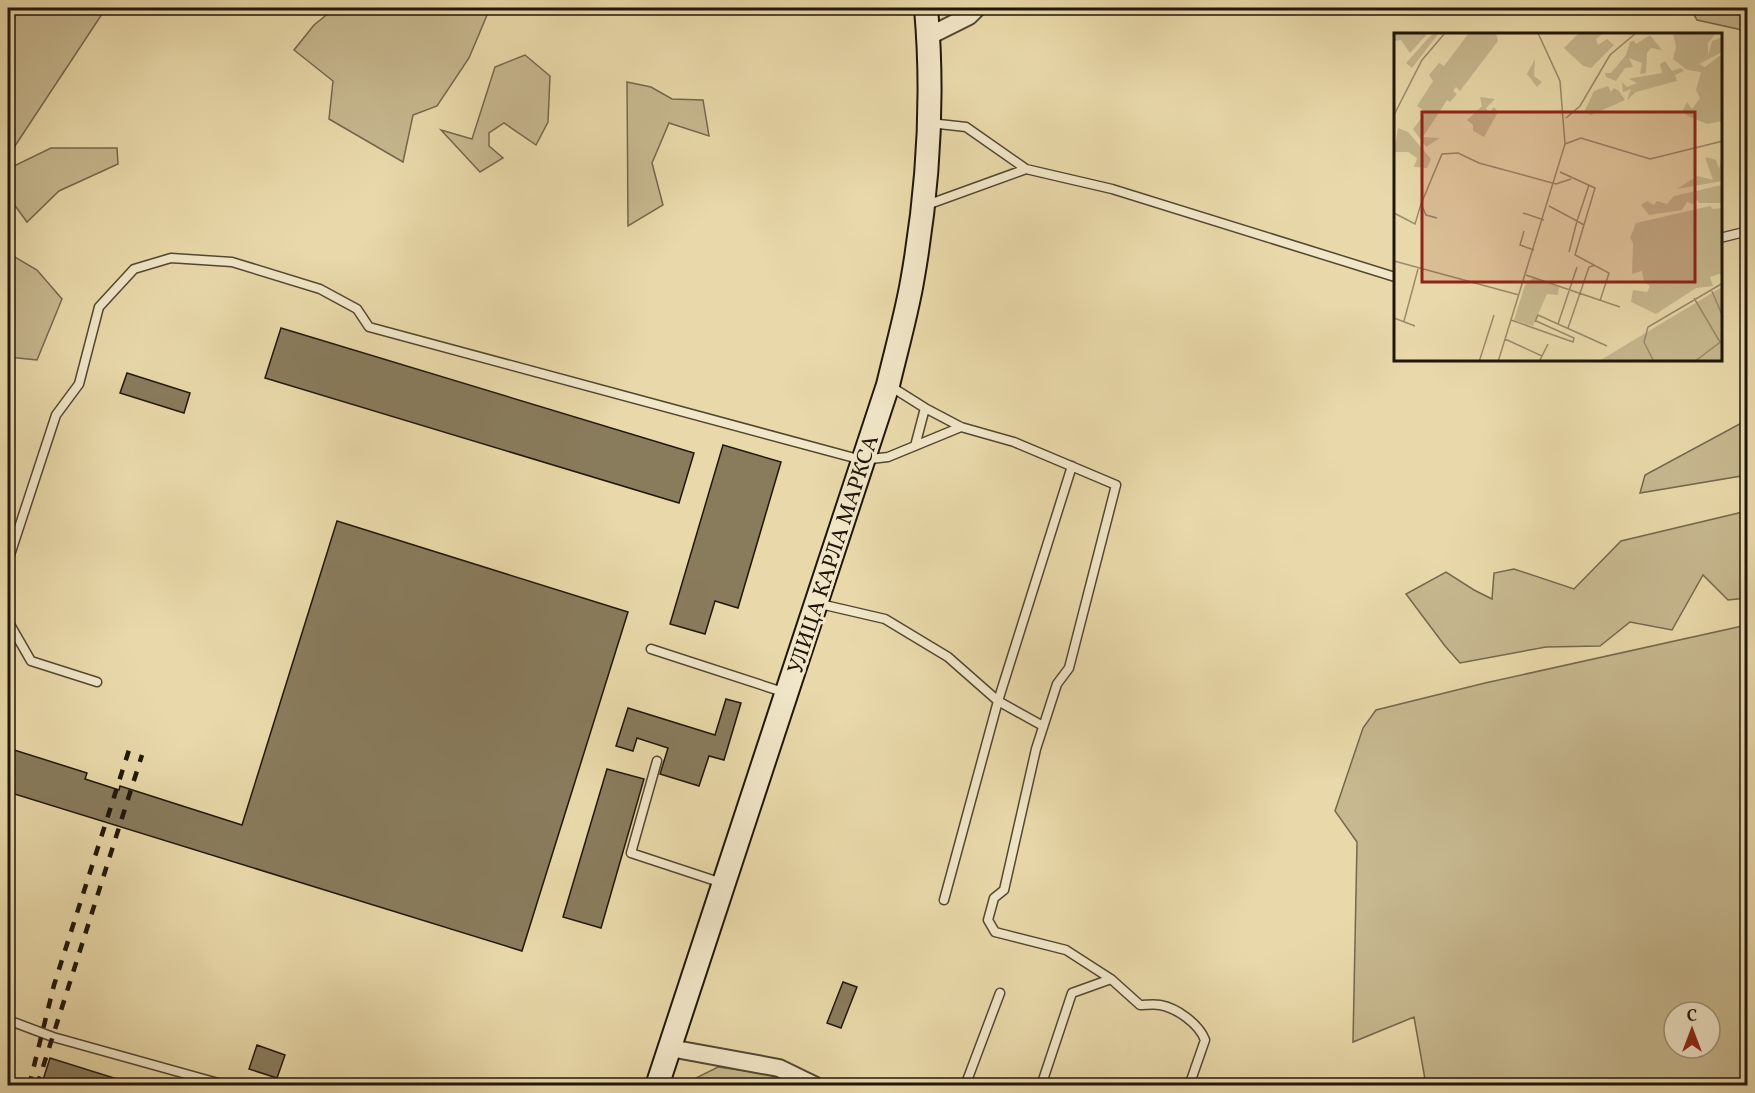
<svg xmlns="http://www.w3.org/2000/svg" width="1755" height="1093" viewBox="0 0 1755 1093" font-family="Vollkorn,serif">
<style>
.green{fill:#c7b88f;stroke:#74684c;stroke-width:1.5;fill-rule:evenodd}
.building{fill:#897c5d;stroke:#20170a;stroke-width:1.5}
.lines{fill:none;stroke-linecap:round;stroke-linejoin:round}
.lane-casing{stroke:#524832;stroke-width:11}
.street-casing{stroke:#524832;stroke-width:20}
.secondary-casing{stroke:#20170a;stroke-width:26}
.lane{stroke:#f1e6c8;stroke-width:8}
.street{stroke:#f1e6c8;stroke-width:16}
.secondary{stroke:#f1e6c8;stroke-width:22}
.rail{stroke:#20170a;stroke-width:4.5;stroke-dasharray:10 10;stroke-linecap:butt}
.labels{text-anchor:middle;stroke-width:6;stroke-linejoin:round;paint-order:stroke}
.street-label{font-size:22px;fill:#20170a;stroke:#f1e6c8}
.inset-road{fill:none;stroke:#998b6a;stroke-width:1.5}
.view{fill:#8f2418;fill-opacity:0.15;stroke:#8f2418;stroke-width:3}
.inset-edge{fill:none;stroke:#20170a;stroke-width:3}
</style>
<rect width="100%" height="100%" fill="#e9d9aa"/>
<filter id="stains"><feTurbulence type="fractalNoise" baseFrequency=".00333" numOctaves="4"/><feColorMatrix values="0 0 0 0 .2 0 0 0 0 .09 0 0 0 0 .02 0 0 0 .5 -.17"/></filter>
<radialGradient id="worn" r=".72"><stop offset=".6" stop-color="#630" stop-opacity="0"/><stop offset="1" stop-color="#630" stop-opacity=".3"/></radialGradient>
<path class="green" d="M21,8H106L9,155L8,26Z
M335,8H490L469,58L437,106L413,115L403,162L329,119L333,81L294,50L314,25Z
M1690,8H1747V31L1697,20Z
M525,55L550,76L548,122L536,145L504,123L489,133V146L503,158L480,172L441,130L472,139L495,67Z
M627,82L651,87L672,99L703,100L709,136L669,123L652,163L663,205L628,226Z
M51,148H117L118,164L59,191L27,222L8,196V159L12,167Z
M8,253L37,270L62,299L37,360L8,357Z
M1747,420V475L1640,493L1645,475Z
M1747,511V598L1728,600L1703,575L1672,630L1630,622L1600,646L1546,647L1460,663L1445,646L1406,594L1446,572L1474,590L1492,599L1494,573L1514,569L1574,589L1621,541Z
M1747,625V1085H1426L1414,1017L1353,1042L1357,842L1335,811L1363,728L1376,710L1485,683ZM1674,1012H1710V1048H1674Z
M718,1067L776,1075L803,1086H686L690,1081Z"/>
<path class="building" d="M281,328L694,453L679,503L265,378Z
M127,373L190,393L184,413L120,393Z
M723,445L781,462L738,608L715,601L705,634L670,624Z
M337,521L628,612L522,951L8,792V748L87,773L85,779L119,790L120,786L242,825Z
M726,699L741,703L724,760L709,756L699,786L660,774L668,748L637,738L633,751L616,746L628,708L715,735Z
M607,769L644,779L601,928L563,917Z
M843,982L857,987L841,1028L827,1023Z
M257,1045L285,1055L277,1078L249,1069Z
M50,1058L130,1083V1086H41Z"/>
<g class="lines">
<g class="lane-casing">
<path id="lane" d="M930,123L966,127L1026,169
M924,206L1026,169L1112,189L1395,277
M1720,238L1748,231
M890,386L925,408L961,427L1014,442L1116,485L1069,668L1057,684L1036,749L1004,890L994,898L988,920L995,932L1066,950L1111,979L1140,1005C1146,1005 1154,1004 1160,1005C1177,1008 1199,1024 1205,1040L1189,1086
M915,446L925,408
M8,561L56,415L79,384L99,307L134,269L171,258L232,262L320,289L357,309L369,327L862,460L888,457L961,427
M816,603L885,619L948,657L998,701L1072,466
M8,621L31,661L97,682
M651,649L786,693
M657,761L631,853L722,883
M944,900L998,701L1043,726
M8,1020L53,1037L229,1086
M965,1086L1000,993
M1041,1086L1072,993L1111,979"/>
</g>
<g class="street-casing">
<path id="street" d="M929,36L969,16L977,8
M670,1048L779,1068L816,1086"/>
</g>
<g class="secondary-casing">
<path id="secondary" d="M657,1086L888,385C896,351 906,316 912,282C928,192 934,99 926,8"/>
</g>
<use href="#lane" class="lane"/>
<use href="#street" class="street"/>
<use href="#secondary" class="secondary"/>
<path class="rail" d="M29,1086L54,985L129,750
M37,1086L142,755"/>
</g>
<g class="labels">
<g class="street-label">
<text transform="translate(832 554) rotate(-72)" y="8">УЛИЦА КАРЛА МАРКСА</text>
</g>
</g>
<g transform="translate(1394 33)">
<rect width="328" height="328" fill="#e9d9aa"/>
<path d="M0,0H34L16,20L7,7L0,8ZM39,0H45L18,35L12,30ZM75,0H102L104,8L66,58L62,54L59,58L63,61L56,69L53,67L29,104L46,105L32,114L19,96L32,79L23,73L39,48L35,42L45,30L50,33ZM185,0H210L202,6L204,12L213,6L220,12L197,35L189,33L170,15ZM279,0H322L314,10V23L318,8L328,4V19L305,31L311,34L328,21V88L313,91L292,82L289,77L293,69L298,76L306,65L302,57L307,39L293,37L279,26L282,14ZM256,2L268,17L257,15L253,20L252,40L246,41L248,30L235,25L239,34L231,35L222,48L212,44L211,40H217L232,22L236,9L240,8L242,11ZM141,26L140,43L148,49L143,54L133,41ZM271,28L278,38L287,35L290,38L281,42L283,48L242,59L233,67L237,56L229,59L228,49L233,54L243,50L235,46L239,45L268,40L266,31ZM214,53L217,59L220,55L225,58L231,67L197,82L190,79L200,58ZM86,64L101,66L92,75L95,80L100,74L104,79L90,104L79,98V92L73,87L88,73ZM4,95L14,99L37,126L33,135L20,134L23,125L14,119H0ZM328,122V148L283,156L303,143L319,147L311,124L322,127L325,136ZM328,152V170H305L302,166L301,172L293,169L288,177L255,182L247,172L253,168L260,172L263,168L273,171L280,163ZM316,173L319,176L329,175L328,240L316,244L319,253L302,255L262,281L237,269L239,257L253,259L256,253L250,249L248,238L238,241L239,210L236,205L242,190ZM139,245L165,254L164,262L153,261L139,293L120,287L131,252ZM328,254V328H205Z" fill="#c7b88f"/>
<path class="inset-road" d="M0,82L28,27L51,0M172,85L186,73L216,22L242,0M171,111L187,105L256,126L329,108M166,139L201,155L181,222L215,240L206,268M155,173L183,188L195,152M0,180L21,191L27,171M129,180L150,187M43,185L32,182L27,171L48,121L64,120L85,130L162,151L177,146M130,198L126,212L140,217M175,219L183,188L190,192M0,228L125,262M132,242L226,274M317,256L329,284M300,265L326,309M0,285L21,293M117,287L179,309L180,305L142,288M10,288L24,236M141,289L144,282L213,313M164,291L183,234M174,295L195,234L201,232M111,306L148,323M85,329L100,282M104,329L171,111L166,48L144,0M145,329L154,311M260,329L250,309L254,294L329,250M300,329L329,307"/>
<path class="view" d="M28,79H301V249H28Z"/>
<rect width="328" height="328" class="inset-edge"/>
</g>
<rect width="1755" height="1093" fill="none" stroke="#e9d9aa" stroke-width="30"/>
<rect x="9" y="9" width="1737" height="1075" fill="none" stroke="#20170a" stroke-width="3"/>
<rect x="15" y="15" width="1725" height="1063" fill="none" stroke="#20170a" stroke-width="1.5"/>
<g transform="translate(1692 1030)"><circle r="28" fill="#f1e6c8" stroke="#9d937c" stroke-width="1.5"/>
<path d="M0-4.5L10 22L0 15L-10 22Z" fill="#8f2418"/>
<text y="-9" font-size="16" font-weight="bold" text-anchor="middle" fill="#20170a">С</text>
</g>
<rect width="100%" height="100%" filter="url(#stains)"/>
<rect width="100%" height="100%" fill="url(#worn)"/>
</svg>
